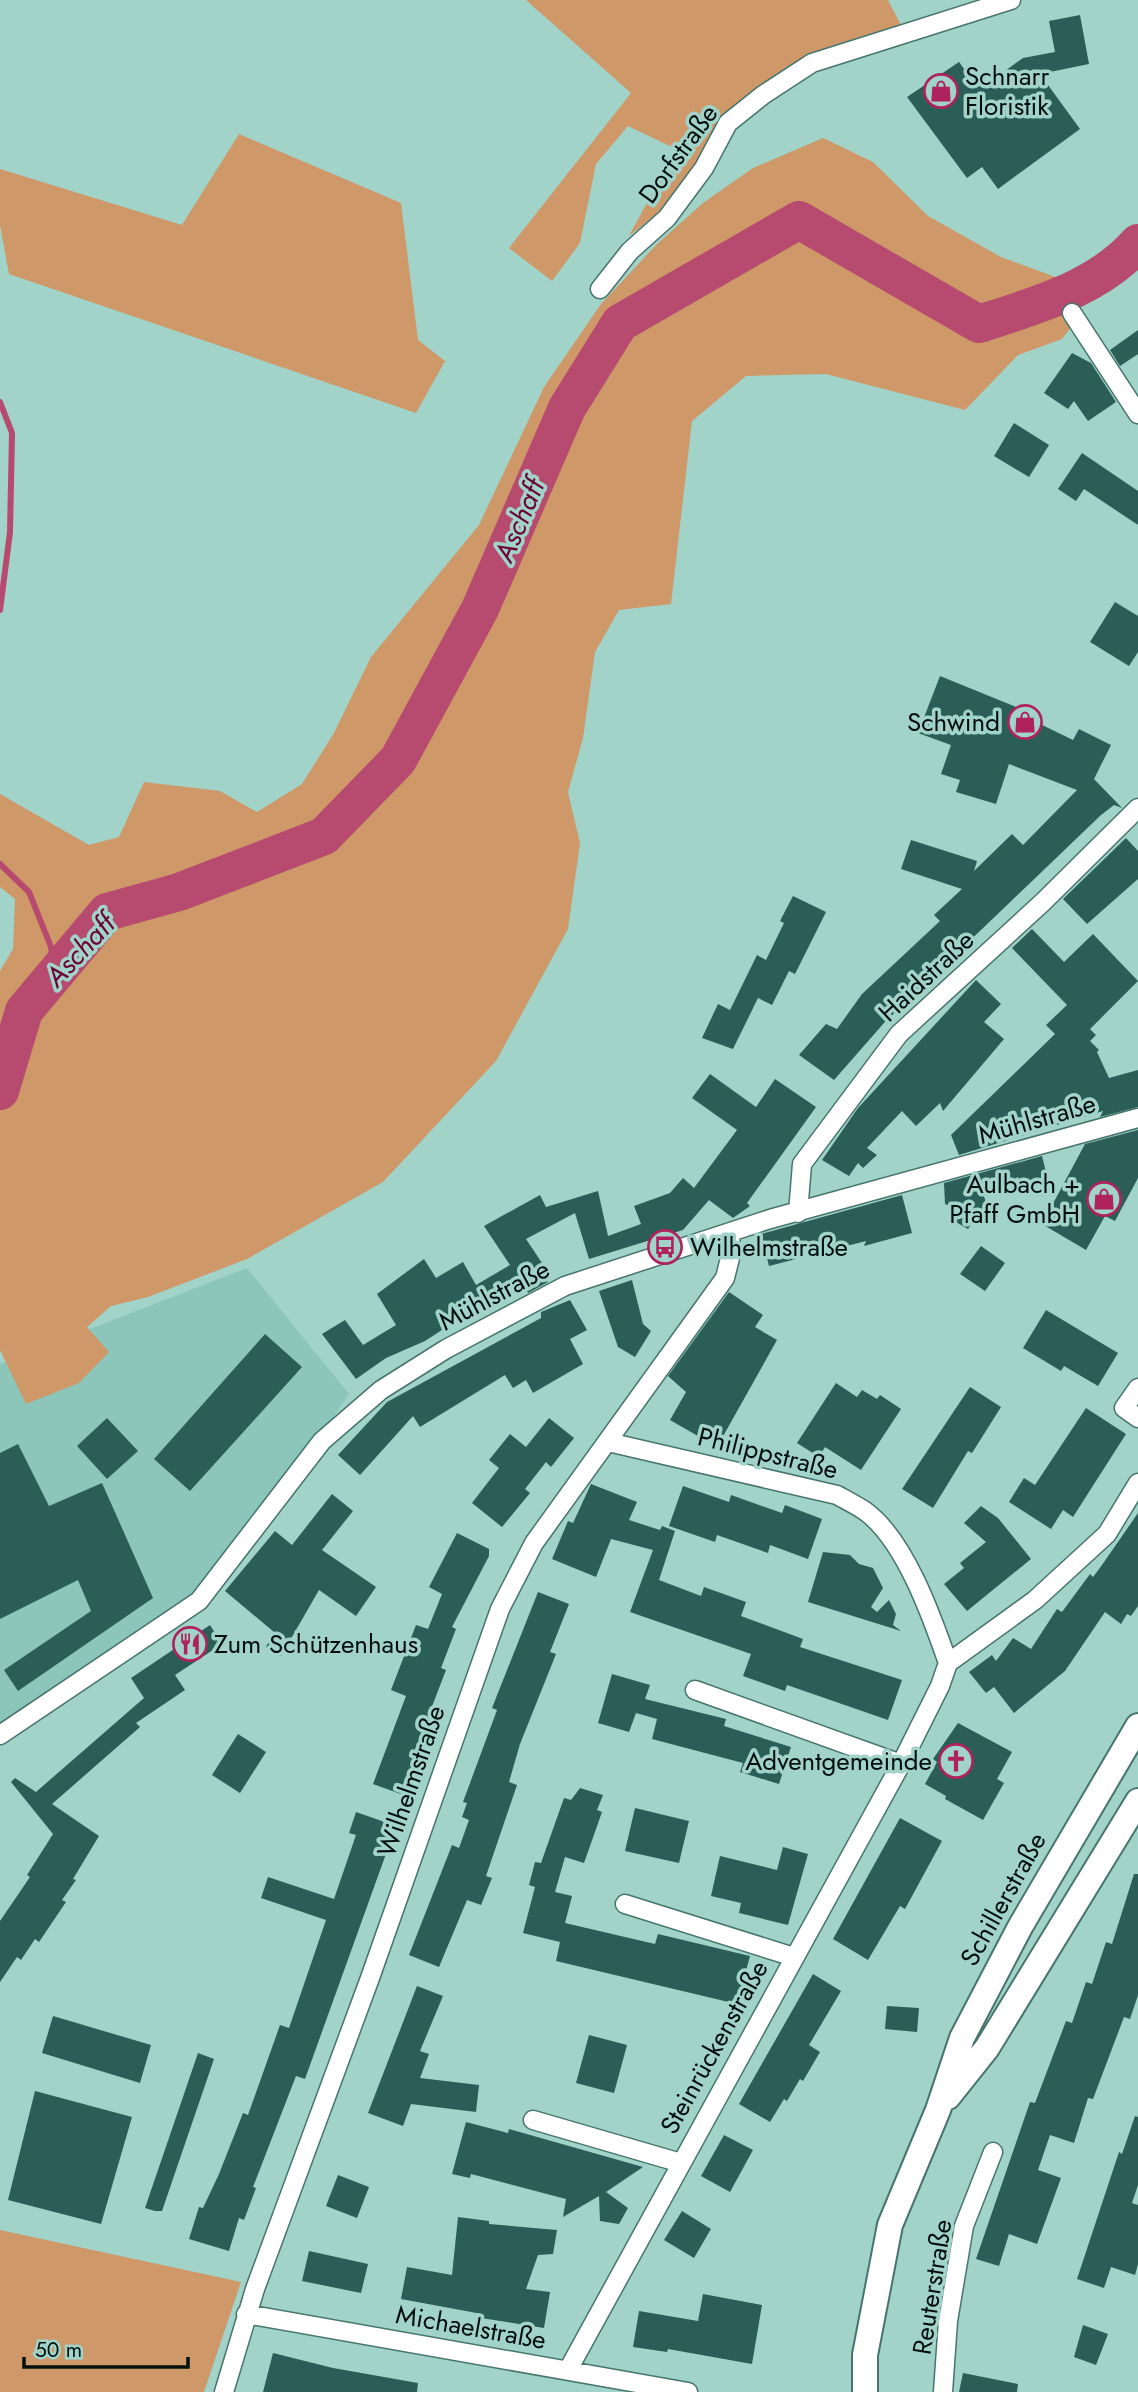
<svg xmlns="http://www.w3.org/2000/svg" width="1138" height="2392" viewBox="0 0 1138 2392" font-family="Jost,sans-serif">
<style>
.built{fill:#8cc6bb}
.green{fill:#ce9869}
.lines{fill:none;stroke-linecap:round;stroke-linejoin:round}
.stream{stroke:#b64b6f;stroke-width:6}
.river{stroke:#b64b6f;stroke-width:38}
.building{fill:#2a5e56}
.street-casing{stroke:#47756d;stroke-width:21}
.secondary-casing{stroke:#47756d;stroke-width:28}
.street{stroke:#fff;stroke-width:18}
.secondary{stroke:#fff;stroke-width:24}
.labels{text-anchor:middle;stroke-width:7;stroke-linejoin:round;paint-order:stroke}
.poi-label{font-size:26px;fill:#000f0c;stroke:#a1d3c9;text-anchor:start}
.street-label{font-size:26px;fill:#000f0c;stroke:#a1d3c9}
.water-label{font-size:28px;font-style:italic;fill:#6d0235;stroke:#a1d3c9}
</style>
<rect width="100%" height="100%" fill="#a1d3c9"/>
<path class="built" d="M247,1268L349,1394L212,1598L0,1747V1364Z"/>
<path class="green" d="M526,0H888L902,27L808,57L696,165L661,211L629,236L676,149L628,126L596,164L580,243L552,281L509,248L631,93Z
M239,134L401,203L418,340L445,361L416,413L9,274L0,225V169L182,225Z
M823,138L873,162L928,216L1001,257L1069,282L1082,313L1062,339L1018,355L965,410L826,374L746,376L692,421L671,604L619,610L595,652L583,738L568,792L580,843L568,929L496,1061L383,1182L247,1259L148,1297L111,1306L87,1327L109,1352L79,1383L26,1404L0,1350V971L13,949L15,899L0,887V794L89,845L119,837L144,782L220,791L257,812L302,784L334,733L371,657L479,525L544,387L601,304L656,245L703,203L753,168Z
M0,2230L241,2282L204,2392H0Z"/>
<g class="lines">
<path class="stream" d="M0,402L12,433L10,532L0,610
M0,864L29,892L51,947L54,975"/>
<path class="river" d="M0,1091L24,1011L107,912L179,892L324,836L398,760L480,609L567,408L620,323L799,220L979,324C1034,306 1098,289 1138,243"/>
</g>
<path class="building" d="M1080,15L1089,64L1040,74L1080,129L998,189L982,167L967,178L907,97L959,62L975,84L981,81L984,86L1023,58L1055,52L1049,21Z
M1138,330V354L1120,366L1110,350Z
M1072,353L1091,363L1116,402L1088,421L1074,401L1068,409L1044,393Z
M1014,423L1049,445L1029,477L994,456Z
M1082,453L1138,491V525L1084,489L1076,501L1058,489Z
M1115,602L1138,616V652L1129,666L1090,642Z
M940,676L1041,717L1038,723L1073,740L1079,729L1111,745L1094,779L1122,808L1114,805L1101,815L884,1023L834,1080L799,1055L826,1024L837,1029L862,994L940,921L934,915L962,889L901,869L911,840L977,861L974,871L1012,834L1023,845L1077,790L1009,764L996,804L956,792L960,780L941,774L951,745L918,733Z
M1126,838L1138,851V879L1087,924L1063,899Z
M793,896L826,912L795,974L789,971L772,1005L758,998L733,1049L702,1038L718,1004L730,1010L757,955L766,960L784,923L780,921Z
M1032,929L1064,962L1093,934L1138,981L1090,1029L1096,1035L1090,1041L1099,1050L1097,1052L1109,1078L1138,1070V1107L1100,1117L1103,1111L959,1155L951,1135L1055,1034L1046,1025L1067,1005L1012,948Z
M976,980L1001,1004L984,1022L1004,1039L943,1111L940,1103L916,1126L902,1111L867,1148L877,1155L863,1168L858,1163L849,1176L822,1160L858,1108Z
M710,1074L756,1107L775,1079L816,1107L747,1203L750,1206L733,1218L709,1200L683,1230L589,1259L575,1213L526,1239L546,1269L541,1272L548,1282L528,1293L524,1286L464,1321L462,1317L425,1341L386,1358L356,1379L322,1334L345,1320L363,1345L396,1325L377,1294L424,1259L436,1278L463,1262L476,1285L510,1265L484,1226L540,1195L546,1207L598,1191L608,1236L641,1224L634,1206L670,1193L683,1178L694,1188L737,1130L692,1098Z
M1138,1130V1178L1115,1221L1105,1216L1086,1250L1042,1224L1085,1144Z
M1042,1156L1048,1180L1021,1187L1018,1177L984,1196L986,1203L968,1229L949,1218L955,1208L945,1204L944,1183Z
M902,1195L912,1233L864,1246L866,1241L769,1266L761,1234Z
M981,1246L1005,1263L985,1291L960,1274Z
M632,1280L643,1324L651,1331L635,1357L618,1347L599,1291Z
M729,1292L763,1315L755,1327L777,1340L717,1447L670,1420L686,1392L668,1376Z
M570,1300L587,1330L570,1339L583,1364L533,1393L526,1380L513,1388L505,1375L420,1427L413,1416L360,1475L338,1455L387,1402L541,1318V1312Z
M1046,1310L1118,1353L1098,1386L1064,1366L1061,1371L1023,1348Z
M265,1334L302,1367L190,1491L154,1459Z
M836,1383L857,1397L862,1390L877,1399L880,1395L901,1409L861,1470L825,1447L819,1457L797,1443Z
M970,1387L1001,1407L972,1453L968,1451L933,1508L902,1489Z
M1086,1408L1126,1434L1073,1517L1063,1510L1051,1529L1009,1502L1024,1478L1035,1485Z
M107,1418L138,1451L107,1479L77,1446Z
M549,1418L574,1438L551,1467L546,1462L525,1489L530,1493L502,1527L472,1503L499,1468L489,1460L510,1434L526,1447Z
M18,1444L49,1506L102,1483L153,1598L18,1691L4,1670L91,1611L78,1580L0,1619V1453Z
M591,1484L637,1502L629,1520L660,1530L662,1526L675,1531L659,1580L701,1596L704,1587L746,1602L741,1616L803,1639L800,1647L902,1680L888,1720L787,1685L785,1691L743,1676L751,1654L630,1612L653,1550L611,1539L596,1577L552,1559L568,1521L573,1523Z
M683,1486L729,1502L731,1495L782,1513L785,1505L822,1519L808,1559L770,1545L768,1553L717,1535L715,1542L669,1526Z
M332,1494L353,1511L322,1550L376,1587L356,1616L319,1590L281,1656L266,1647L274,1632L225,1591L275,1531L292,1545Z
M981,1506L998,1518L1031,1559L967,1611L944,1584L964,1568L960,1563L986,1542L964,1523Z
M1138,1513V1606L1131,1616L1127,1614L1121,1624L1105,1612L1065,1671L1014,1713L994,1687L986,1693L969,1672L992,1655L996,1661L1013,1638L1031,1649L1057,1609L1062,1612L1090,1574L1093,1577L1102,1565Z
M457,1533L489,1549V1556L452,1627L456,1629L441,1668L446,1670L423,1730L430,1733L406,1796L373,1784L406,1696L391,1690L416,1625L428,1629L442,1594L429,1587Z
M823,1552L850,1555L859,1564L873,1568L883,1588L871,1607L877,1612L889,1600L896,1614L893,1625L901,1631L808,1602Z
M538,1592L569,1604L550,1652L556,1654L520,1744L509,1782L517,1785L486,1876L492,1878L481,1905L467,1900L439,1967L409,1955L452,1845L459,1848L469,1820L462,1817L467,1803L463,1802L497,1710L492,1708Z
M210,1625L222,1644L175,1675L185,1690L136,1723L140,1727L52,1804L99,1836L73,1879L76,1880L62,1900L66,1902L39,1942L35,1939L21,1960L17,1957L0,1982V1921L30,1877L27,1875L53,1834L11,1782L15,1778L36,1792L144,1698L131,1678Z
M612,1674L650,1685L645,1699L726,1719L724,1726L791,1747L779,1784L740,1772L743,1763L652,1739L657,1719L636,1713L629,1732L598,1723Z
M958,1723L1012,1752L997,1779L1004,1783L983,1820L945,1799L946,1796L925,1784L937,1762L933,1759Z
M238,1734L266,1752L240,1793L212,1775Z
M580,1788L603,1795L597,1810L602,1812L584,1863L565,1857L555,1892L572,1896L565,1923L655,1944L658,1934L750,1956L737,2004L556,1961L560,1942L523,1933L535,1887L529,1885L535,1862L541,1863L564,1798L571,1800Z
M635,1808L689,1821L679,1863L625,1851Z
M356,1812L396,1826L305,2079L296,2076L253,2187L256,2188L244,2220L239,2218L229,2251L189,2239L199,2207L203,2208L219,2174L243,2113L248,2115L280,2025L289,2028L326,1920L261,1898L268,1877L334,1899L356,1835L349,1833Z
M900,1818L942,1841L905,1909L900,1906L868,1960L833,1939Z
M783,1847L808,1854L788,1925L739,1913L741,1903L711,1896L720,1856L777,1870Z
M1134,1874H1138V1995L1130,2019L1124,2017L1093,2099L1088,2098L1074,2143L1050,2135L1038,2170L1061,2178L1037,2244L1009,2234L999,2266L976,2259L1030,2102L1035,2103L1066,2021L1072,2023L1086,1982L1092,1984L1106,1942L1112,1944Z
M813,1974L841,1991L809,2045L820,2052L803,2081L800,2079L787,2101L784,2099L770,2122L739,2104Z
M417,1986L443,1996L420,2051L429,2054L420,2078L479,2085L476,2112L411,2104L403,2126L368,2113Z
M887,2006L919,2008L917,2032L885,2029Z
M53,2016L151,2045L140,2083L42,2053Z
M589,2035L627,2045L614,2093L576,2083Z
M198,2053L214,2059L162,2211H155L145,2208Z
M35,2091L132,2117L101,2224L8,2200Z
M1135,2116L1138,2117V2185L1132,2203L1138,2205V2264L1135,2275L1111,2267L1104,2288L1077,2279L1119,2152L1122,2154Z
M466,2122L508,2133L509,2129L643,2167L606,2192L628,2208L619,2224L600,2221L599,2196L563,2217L566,2199L471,2174L470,2178L452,2174Z
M724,2135L753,2150L730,2192L701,2176Z
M338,2175L369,2187L357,2218L326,2206Z
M682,2211L711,2229L694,2258L664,2240Z
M458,2217L489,2221V2224L557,2230L553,2254L538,2255L526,2289L550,2292L544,2328L481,2318L482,2314L401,2299L407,2267L452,2275Z
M309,2251L368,2264L361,2293L302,2281Z
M703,2294L762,2305L752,2364L668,2349L667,2352L633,2347L639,2311L698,2321Z
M1083,2325L1108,2334L1096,2365L1074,2357Z
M273,2353L333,2368L418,2383L417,2392H263Z
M963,2373L1018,2384L1017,2392H959Z"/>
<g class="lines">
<g class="street-casing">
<path id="street" d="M600,289L630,251L667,218L704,168L728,123L763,95L812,63L1011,0
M1072,313L1138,414
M798,1213L802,1164L899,1034L1043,902L1138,808
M1138,1388L1124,1408L1138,1418
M608,1442L837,1495C846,1500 856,1505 865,1511C905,1540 932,1617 948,1663
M695,1690L901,1764
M0,1735L199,1601L322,1441L381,1390L446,1349L565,1286L770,1219L1138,1118
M625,1904L794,1957
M533,2120L681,2163
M246,2314L688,2392
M568,2370L901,1764L940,1686L948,1663L1035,1600L1107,1534L1138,1483
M224,2392L255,2289L370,1978L500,1609L534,1543L725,1278L731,1254L730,1233
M943,2392L948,2321L964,2226L993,2152"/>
</g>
<g class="secondary-casing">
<path id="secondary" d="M948,2097L987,2048L1138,1801
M865,2392V2355L890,2225L938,2110L962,2038L1020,1927L1138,1726"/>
</g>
<use href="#street" class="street"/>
<use href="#secondary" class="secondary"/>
</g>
<defs>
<g id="shop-ring" transform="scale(1.75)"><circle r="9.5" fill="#a1d3c9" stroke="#af225d" stroke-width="1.5"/><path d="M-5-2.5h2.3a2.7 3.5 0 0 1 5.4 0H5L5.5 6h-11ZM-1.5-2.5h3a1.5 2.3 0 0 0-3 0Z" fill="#af225d"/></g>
<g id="bus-ring" transform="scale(1.75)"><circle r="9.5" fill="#a1d3c9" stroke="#af225d" stroke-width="1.5"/><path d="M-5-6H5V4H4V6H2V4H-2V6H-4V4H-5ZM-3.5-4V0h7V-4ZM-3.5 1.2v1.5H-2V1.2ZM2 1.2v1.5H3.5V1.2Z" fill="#af225d"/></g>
<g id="restaurant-ring" transform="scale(1.75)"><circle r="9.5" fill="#a1d3c9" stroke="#af225d" stroke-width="1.5"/><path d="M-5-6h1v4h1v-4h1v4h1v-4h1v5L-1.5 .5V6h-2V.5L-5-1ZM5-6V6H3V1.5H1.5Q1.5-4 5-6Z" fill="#af225d"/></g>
<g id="church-ring" transform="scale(1.75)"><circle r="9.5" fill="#a1d3c9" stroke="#af225d" stroke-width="1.5"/><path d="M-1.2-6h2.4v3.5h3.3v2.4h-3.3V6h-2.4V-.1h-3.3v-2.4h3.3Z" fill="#af225d"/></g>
</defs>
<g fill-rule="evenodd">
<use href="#shop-ring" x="941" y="91"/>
<use href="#shop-ring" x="1025" y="722"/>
<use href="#shop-ring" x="1104" y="1199"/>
<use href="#bus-ring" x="665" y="1247"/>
<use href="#restaurant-ring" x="190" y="1644"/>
<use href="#church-ring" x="956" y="1761"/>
</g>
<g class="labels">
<g class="poi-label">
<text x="965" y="85">Schnarr<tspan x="965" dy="30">Floristik</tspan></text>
<text x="1000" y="731" text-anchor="end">Schwind</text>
<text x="1080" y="1193" text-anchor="end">Aulbach +<tspan x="1080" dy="30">Pfaff GmbH</tspan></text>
<text x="690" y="1256">Wilhelmstraße</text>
<text x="214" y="1653">Zum Schützenhaus</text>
<text x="932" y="1770" text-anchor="end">Adventgemeinde</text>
</g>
<g class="street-label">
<text transform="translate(678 154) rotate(-54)" y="9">Dorfstraße</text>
<text transform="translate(926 976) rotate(-43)" y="9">Haidstraße</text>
<text transform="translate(1037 1119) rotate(-16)" y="9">Mühlstraße</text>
<text transform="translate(494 1295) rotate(-28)" y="9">Mühlstraße</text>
<text transform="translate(768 1453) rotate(14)" y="9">Philippstraße</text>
<text transform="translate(411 1781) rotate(-71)" y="9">Wilhelmstraße</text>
<text transform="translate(1003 1899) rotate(-61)" y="9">Schillerstraße</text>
<text transform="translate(714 2047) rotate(-61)" y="9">Steinrückenstraße</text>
<text transform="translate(932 2287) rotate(-81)" y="9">Reuterstraße</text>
<text transform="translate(471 2327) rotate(10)" y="9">Michaelstraße</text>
</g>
<g class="water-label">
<text transform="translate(519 520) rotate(-67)" y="10">Aschaff</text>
<text transform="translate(80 950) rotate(-47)" y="10">Aschaff</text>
</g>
</g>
<path d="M24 2357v10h164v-10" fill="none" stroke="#000f0c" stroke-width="3.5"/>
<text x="35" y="2357" font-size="21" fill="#000f0c" stroke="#a1d3c9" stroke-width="5" paint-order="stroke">50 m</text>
</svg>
